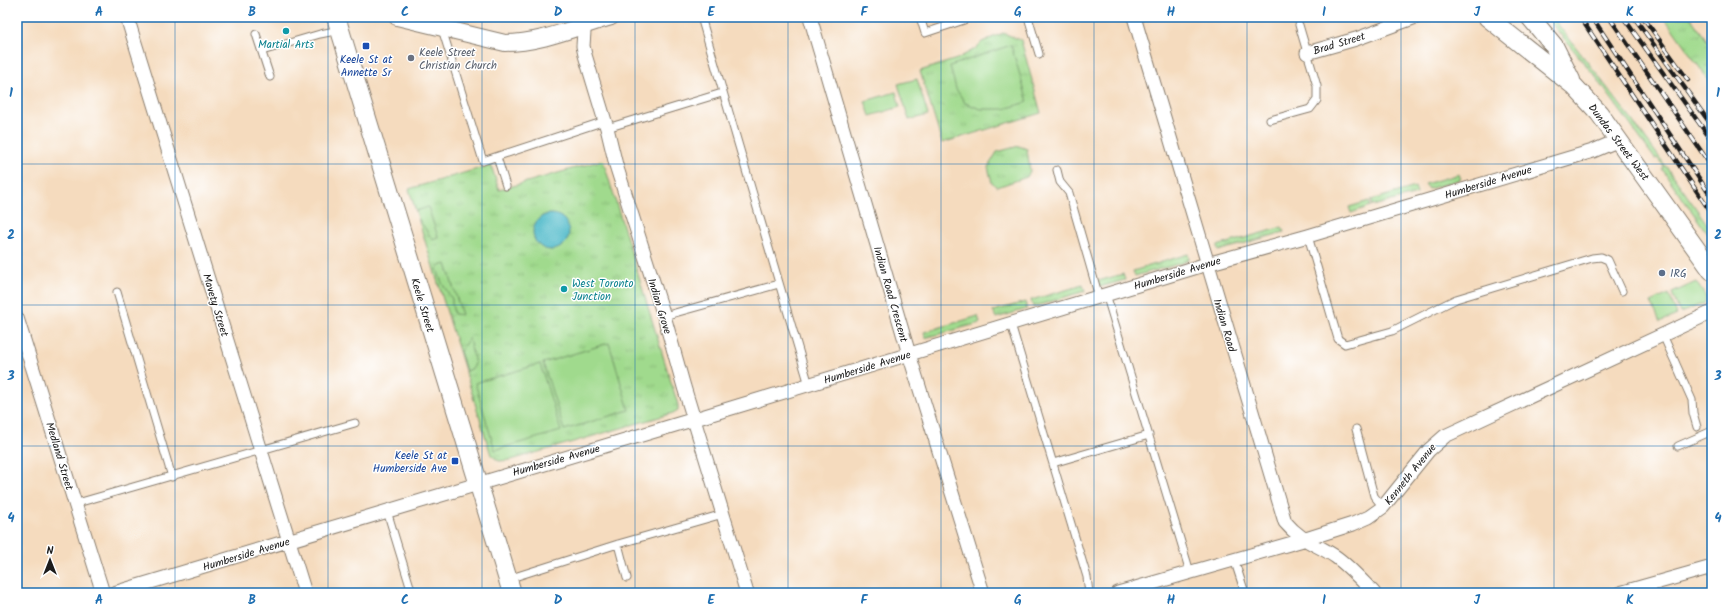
<svg xmlns="http://www.w3.org/2000/svg" width="1729" height="610" viewBox="0 0 1729 610" font-family="Kalam,sans-serif">
<style>
.grass{fill:url(#grass-tufts);stroke:#5e7b54}
.garden{fill:#a0da8d;stroke:#5e7b54}
.water{fill:#4db9c9;stroke:#346a72}
.lines{fill:none;stroke-linecap:round;stroke-linejoin:round}
.service-casing{stroke:#887c6d;stroke-width:9}
.minor-casing{stroke:#887c6d;stroke-width:15}
.tertiary-casing{stroke:#887c6d;stroke-width:18}
.secondary-casing{stroke:#887c6d;stroke-width:20}
.service{stroke:#fff;stroke-width:7}
.minor{stroke:#fff;stroke-width:13}
.tertiary{stroke:#fff;stroke-width:16}
.secondary{stroke:#fff;stroke-width:18}
.rail-casing{stroke:#1c1c1c;stroke-width:4.5}
.rail{stroke:#fff;stroke-width:3;stroke-dasharray:9;stroke-linecap:butt}
.grid{fill:none;stroke:#1f6fb2;stroke-width:1;stroke-opacity:0.55}
.culture-dot{fill:#0f9aa8;stroke:#fff;stroke-width:1.5}
.transit-dot{fill:#1a4fb4;stroke:#fff;stroke-width:1.5}
.worship-dot{fill:#6b7280;stroke:#fff;stroke-width:1.5}
.service-dot{fill:#5c6f8a;stroke:#fff;stroke-width:1.5}
.labels{text-anchor:middle;stroke-width:3;stroke-linejoin:round;paint-order:stroke}
.street-label{font-size:11px;fill:#1c1c1c;stroke:#fff}
.culture-label{font-size:11px;fill:#0d838f;stroke:#fff}
.worship-label{font-size:11px;fill:#5b616d;stroke:#fff;text-anchor:start}
.transit-label{font-size:11px;fill:#164399;stroke:#fff}
.service-label{font-size:11px;fill:#4e5e75;stroke:#fff;text-anchor:start}
.neatline{fill:none;stroke:#1f6fb2;stroke-width:1.5}
.grid-label{font-size:13px;text-anchor:middle;font-weight:bold;fill:#1f6fb2}
</style>
<defs>
<pattern id="grass-tufts" width="24" height="20" patternUnits="userSpaceOnUse"><rect width="24" height="20" fill="#a0da8d"/><path d="M3 7l-1-3M5 7V3M7 7l1-3M15 17l-1-3M17 17v-4M19 17l1-3" fill="none" stroke="#89ba79"/></pattern>
</defs>
<rect width="100%" height="100%" fill="#fff"/>
<filter id="ink" filterUnits="userSpaceOnUse"><feTurbulence type="fractalNoise" baseFrequency=".025" numOctaves="2"/><feDisplacementMap in="SourceGraphic" scale="8" xChannelSelector="R" yChannelSelector="G"/><feConvolveMatrix kernelMatrix="1 2 1 2 8 2 1 2 1" color-interpolation-filters="sRGB"/></filter>
<filter id="wash" filterUnits="userSpaceOnUse"><feTurbulence type="fractalNoise" baseFrequency=".012" numOctaves="4" result="noise"/><feDisplacementMap in="SourceGraphic" scale="16" xChannelSelector="R" yChannelSelector="G"/><feGaussianBlur stdDeviation="0.9" result="paint"/><feColorMatrix in="noise" values="0 0 0 0 0 0 0 0 0 0 0 0 0 0 0 0 0 1.4 0 .05"/><feComposite in="paint" operator="in"/></filter>
<g filter="url(#wash)">
<rect width="100%" height="100%" fill="#f5dbbe"/>
<path class="grass" d="M1546,17H1552C1608,87 1661,158 1712,231V240L1662,169L1664,166L1657,158L1655,159L1595,76Z
M1664,17H1690L1712,47V85Z
M1003,33L1021,40L1041,113L942,143L920,71L957,59L975,49L982,42Z
M1019,146L1027,149L1030,171L1027,177L997,187L992,183L988,167L997,152Z
M603,160L678,405V410L673,413L511,460L499,461L491,455L409,189L491,165L499,190Z
M1459,174L1461,179L1429,189L1425,184Z
M1415,187L1417,194L1373,206L1371,200Z
M1369,201L1371,206L1351,213L1349,207Z
M1282,227L1284,232L1218,251L1217,246Z
M1188,254L1189,259L1182,263L1135,276L1133,271Z
M1123,274L1125,280L1100,287L1098,281Z
M1083,285L1085,291L1033,307L1031,300Z
M1025,302L1027,309L996,318L993,311Z
M978,316L980,323L925,338L924,332Z"/>
<path class="garden" d="M1011,45L1028,102L1004,109H981L965,103L956,89L950,66Z
M917,79L928,115L909,120L898,84Z
M896,92L900,107L870,116L865,101Z
M428,207L438,237L432,239L418,218L416,211Z
M446,264L462,315L454,314L452,304V299L442,283L437,269L440,266Z
M1696,282L1706,297L1705,303L1680,313L1672,293Z
M1669,294L1677,315L1660,322L1651,302Z
M469,338L475,364L473,368L466,371L460,351Z
M609,343L629,410L564,430L543,363Z
M540,364L561,431L495,450L475,383Z"/>
<path class="water" d="M533 232a18 18 0 1 1 36 0a18 18 0 1 1-36 0Z"/>
</g>
<g filter="url(#ink)">
<g class="lines">
<g class="service-casing">
<path id="service" d="M701,17L809,385
M920,17L925,33L964,20
M1028,17L1039,54
M442,29L483,161L605,121
M256,34L270,77
M262,51L320,34L340,30
M1270,120L1310,109L1317,100V86L1299,25
M607,128L722,93
M497,157L506,186
M1057,170L1060,182L1069,193L1099,297
M1308,236L1338,339L1345,344L1392,331L1456,299L1592,258L1601,257L1608,260L1622,291
M117,292L172,477
M1106,294L1190,572
M664,316L779,284
M1011,324L1087,577L1089,593
M1663,335L1692,400L1693,413L1697,427
M1356,429L1374,496L1383,507
M1678,446L1712,431
M1053,463L1149,435
M74,504L355,423
M387,511L412,593
M618,544L627,578
M1234,559L1245,593
M508,579L618,544L723,514"/>
</g>
<g class="minor-casing">
<path id="minor" d="M127,17L305,593
M585,17L583,46L585,55L607,128L616,165L664,316L684,387L747,593
M810,17L909,354L983,593
M1134,17L1285,522C1303,543 1316,543 1336,557C1350,567 1362,581 1374,593
M1307,53L1356,39L1416,17
M17,318L103,593
M114,593L705,416L1207,264L1308,236L1593,151L1619,140
M1118,593L1303,540L1353,524L1369,517L1383,507L1429,450L1445,436L1712,312
M1620,593L1712,567"/>
</g>
<g class="tertiary-casing">
<path id="tertiary" d="M397,17L505,43C541,43 576,27 611,17"/>
</g>
<g class="secondary-casing">
<path id="secondary" d="M336,17L512,593
M1487,17L1574,86L1599,113L1712,271
M1530,17L1554,46L1571,80"/>
</g>
<use href="#service" class="service"/>
<use href="#minor" class="minor"/>
<use href="#tertiary" class="tertiary"/>
<use href="#secondary" class="secondary"/>
<g class="rail-casing">
<path id="rail" d="M1580,17L1712,214
M1592,17L1712,198
M1609,17L1712,167
M1623,17L1712,141
M1634,17L1712,126
M1643,17L1688,80"/>
</g>
<use href="#rail" class="rail"/>
</g>
</g>
<path class="grid" d="M175,17V593M328,17V593M482,17V593M635,17V593M788,17V593M941,17V593M1094,17V593M1247,17V593M1401,17V593M1554,17V593M17,164H1712M17,305H1712M17,446H1712"/>
<g class="culture-dot">
<circle cx="286" cy="31" r="4"/>
<circle cx="564" cy="289" r="4"/>
</g>
<g class="transit-dot">
<rect x="362" y="42" width="8" height="8" rx="2"/>
<rect x="451" y="457" width="8" height="8" rx="2"/>
</g>
<circle class="worship-dot" cx="411" cy="58" r="4"/>
<circle class="service-dot" cx="1662" cy="273" r="4"/>
<g class="labels">
<g class="street-label">
<text transform="translate(1339 43) rotate(-17)" y="4">Brad Street</text>
<text transform="translate(1619 142) rotate(53)" y="4">Dundas Street West</text>
<text transform="translate(1488 182) rotate(-17)" y="4">Humberside Avenue</text>
<text transform="translate(1177 273) rotate(-17)" y="4">Humberside Avenue</text>
<text transform="translate(891 294) rotate(74)" y="4">Indian Road Crescent</text>
<text transform="translate(216 305) rotate(73)" y="4">Mavety Street</text>
<text transform="translate(423 305) rotate(73)" y="4">Keele Street</text>
<text transform="translate(660 306) rotate(73)" y="4">Indian Grove</text>
<text transform="translate(1225 325) rotate(73)" y="4">Indian Road</text>
<text transform="translate(867 367) rotate(-17)" y="4">Humberside Avenue</text>
<text transform="translate(60 456) rotate(73)" y="4">Medland Street</text>
<text transform="translate(556 460) rotate(-16)" y="4">Humberside Avenue</text>
<text transform="translate(1410 474) rotate(-51)" y="4">Kenneth Avenue</text>
<text transform="translate(246 554) rotate(-17)" y="4">Humberside Avenue</text>
</g>
<g class="culture-label">
<text x="286" y="48">Martial Arts</text>
<text x="572" y="287" text-anchor="start">West Toronto<tspan x="572" dy="13">Junction</tspan></text>
</g>
<g class="worship-label">
<text x="419" y="56">Keele Street<tspan x="419" dy="13">Christian Church</tspan></text>
</g>
<g class="transit-label">
<text x="366" y="63">Keele St at<tspan x="366" dy="13">Annette Sr</tspan></text>
<text x="447" y="459" text-anchor="end">Keele St at<tspan x="447" dy="13">Humberside Ave</tspan></text>
</g>
<g class="service-label">
<text x="1670" y="277">1RG</text>
</g>
</g>
<rect width="1729" height="610" fill="none" stroke="#fff" stroke-width="44"/>
<g transform="translate(50 560)" stroke="#ffffff" stroke-width="3" paint-order="stroke">
<path d="M0-3L7 15L0 10L-7 15Z" fill="#1c1c1c"/>
<text y="-6" font-size="11" font-weight="bold" text-anchor="middle" fill="#1c1c1c">N</text>
</g>
<rect x="22" y="22" width="1685" height="566" class="neatline"/>
<g class="grid-label">
<text x="99" y="16">A</text>
<text x="252" y="16">B</text>
<text x="405" y="16">C</text>
<text x="558" y="16">D</text>
<text x="711" y="16">E</text>
<text x="864" y="16">F</text>
<text x="1018" y="16">G</text>
<text x="1171" y="16">H</text>
<text x="1324" y="16">I</text>
<text x="1477" y="16">J</text>
<text x="1630" y="16">K</text>
<text x="11" y="97">1</text>
<text x="1718" y="97">1</text>
<text x="11" y="239">2</text>
<text x="1718" y="239">2</text>
<text x="11" y="380">3</text>
<text x="1718" y="380">3</text>
<text x="11" y="522">4</text>
<text x="1718" y="522">4</text>
<text x="99" y="604">A</text>
<text x="252" y="604">B</text>
<text x="405" y="604">C</text>
<text x="558" y="604">D</text>
<text x="711" y="604">E</text>
<text x="864" y="604">F</text>
<text x="1018" y="604">G</text>
<text x="1171" y="604">H</text>
<text x="1324" y="604">I</text>
<text x="1477" y="604">J</text>
<text x="1630" y="604">K</text>
</g>
</svg>
